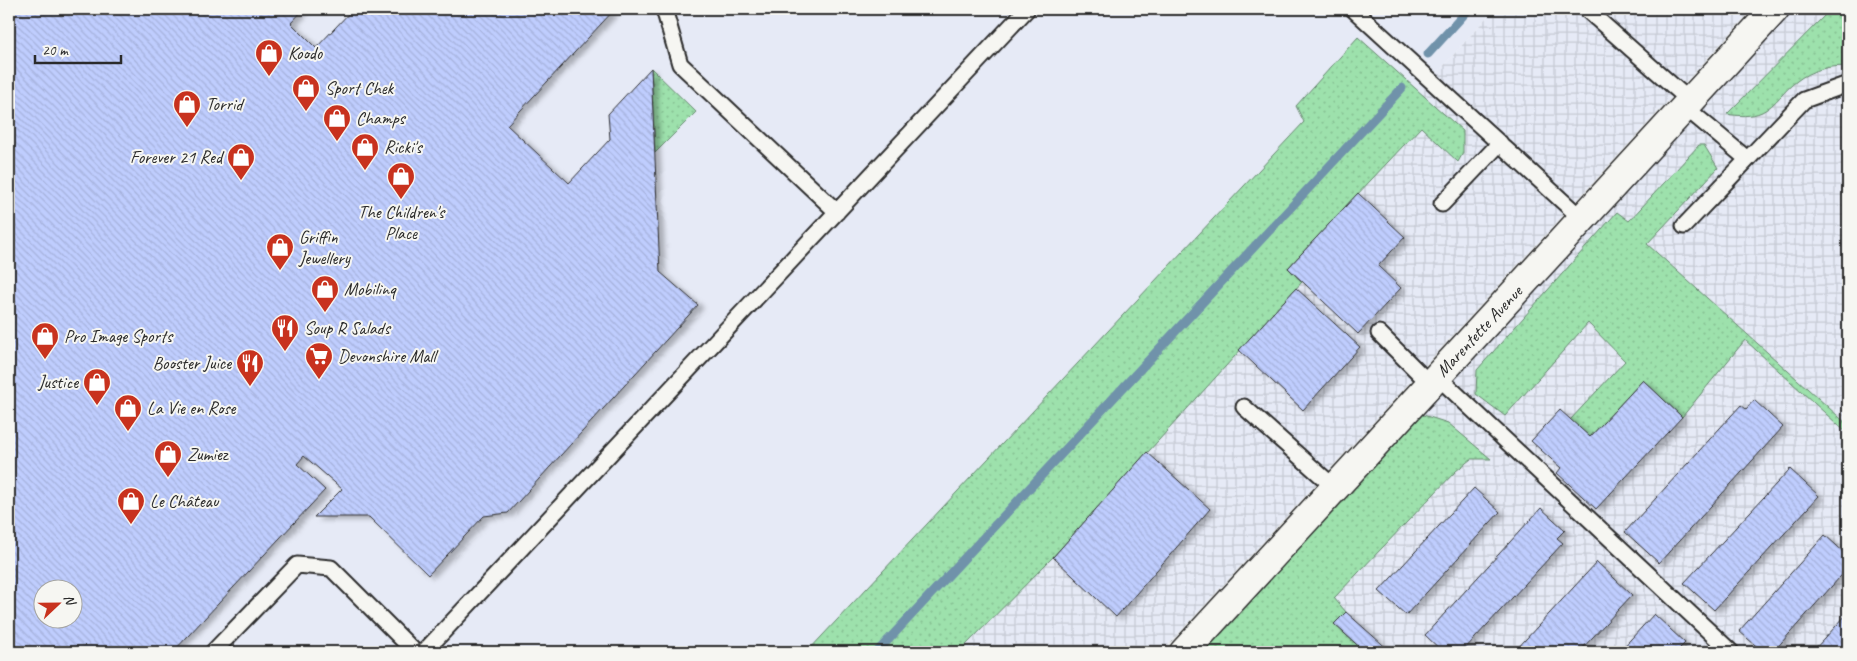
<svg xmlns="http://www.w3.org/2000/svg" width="1857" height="661" viewBox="0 0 1857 661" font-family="Caveat,sans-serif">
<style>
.built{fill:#e6eaf6;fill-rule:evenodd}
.industrial{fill:url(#industrial-grid)}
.grass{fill:url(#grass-dots);stroke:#64866c}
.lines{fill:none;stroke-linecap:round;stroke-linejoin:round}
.stream{stroke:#7092aa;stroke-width:9}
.building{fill:url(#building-back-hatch);stroke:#2b2b2b;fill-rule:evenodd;filter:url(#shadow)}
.service-casing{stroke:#2b2b2b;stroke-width:19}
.tertiary-casing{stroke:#2b2b2b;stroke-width:31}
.service{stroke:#f6f6f2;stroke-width:15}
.tertiary{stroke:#f6f6f2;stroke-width:28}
.labels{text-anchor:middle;stroke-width:4;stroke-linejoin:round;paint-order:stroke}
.poi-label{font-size:18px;fill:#2b2b2b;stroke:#f6f6f2;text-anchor:start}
.street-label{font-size:18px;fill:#2b2b2b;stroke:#f6f6f2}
</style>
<defs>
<pattern id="industrial-grid" width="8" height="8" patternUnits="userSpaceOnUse" patternTransform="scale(1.25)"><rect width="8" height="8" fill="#e6eaf6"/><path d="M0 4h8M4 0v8" fill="none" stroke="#c5c9d3"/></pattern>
<pattern id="grass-dots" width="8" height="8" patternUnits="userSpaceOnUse" patternTransform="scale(1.25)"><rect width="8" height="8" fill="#9de1ac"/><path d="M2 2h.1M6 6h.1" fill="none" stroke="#87c194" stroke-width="1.8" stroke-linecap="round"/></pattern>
<pattern id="building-back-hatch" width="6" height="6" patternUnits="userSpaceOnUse" patternTransform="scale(1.25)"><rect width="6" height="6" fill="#bfcdfe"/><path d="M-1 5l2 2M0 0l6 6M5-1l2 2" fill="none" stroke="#a4b0da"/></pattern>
<filter id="shadow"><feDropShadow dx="5.5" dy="3" stdDeviation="2.5" flood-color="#0004"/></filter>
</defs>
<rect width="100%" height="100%" fill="#f6f6f2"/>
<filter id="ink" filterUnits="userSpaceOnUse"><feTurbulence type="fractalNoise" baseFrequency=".02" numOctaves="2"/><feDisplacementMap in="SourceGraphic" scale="10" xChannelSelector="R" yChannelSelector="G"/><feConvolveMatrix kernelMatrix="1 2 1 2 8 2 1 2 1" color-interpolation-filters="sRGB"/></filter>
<g filter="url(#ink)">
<path class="built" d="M9,9H1494L1419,94L901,652H9ZM42,588H72V618H42Z"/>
<path class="industrial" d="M1494,9H1753L1162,652H901L1419,94Z
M1793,9H1848V652H1203L1714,91Z"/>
<path class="grass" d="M1831,9H1848V67C1832,64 1809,71 1797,81C1784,90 1776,105 1762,112C1751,117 1738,116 1727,114Z
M1358,37L1463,131V153L1458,162L1421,127L1288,268L1302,282L1053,557L959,652H807L1304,122L1296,106Z
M651,68L696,112L655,153Z
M1699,145H1704L1718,168L1647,244L1848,425V434L1745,340L1682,417L1643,380L1590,437L1570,420L1625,361L1588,323L1505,416L1476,394L1477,370L1617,212L1629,221Z
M1420,414L1448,423L1491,459H1471L1456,471L1334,598L1346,612L1334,624L1365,652H1203Z"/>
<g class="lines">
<path class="stream" d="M1428,54L1469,9
M877,652L1402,88"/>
</g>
<path class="building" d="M9,9H304L291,23L316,48L353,9H615L507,125L569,183L610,139L608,114L651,68L660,272L698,305L508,513L484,516L428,575L369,517H314L342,489L304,456L297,464L325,490L173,652H9ZM42,588H72V618H42Z
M1358,193L1405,237L1378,266L1401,288L1358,334L1288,268Z
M1296,288L1360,347L1303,410L1239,350Z
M1643,380L1682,417L1596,509L1557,473L1561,468L1531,441L1560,410L1590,437Z
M1754,400L1783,427L1659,563L1625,532L1741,405L1746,409Z
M1147,452L1210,509L1116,617L1053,557Z
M1790,469L1819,496L1714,610L1684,583Z
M1474,488L1500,512L1406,615L1379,591Z
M1541,508L1565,530L1557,538L1563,543L1462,652H1443L1425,635Z
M1825,535L1848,556V568L1773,652H1763L1739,631Z
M1597,562L1632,595L1579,652H1514Z
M1346,612L1391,652H1365L1334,624Z
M1848,613V652H1812Z
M1654,614L1685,643L1676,652H1619Z"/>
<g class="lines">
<g class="service-casing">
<path id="service" d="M664,9L680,64L837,212
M1353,9L1582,219
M1586,9L1690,101
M1685,107L1747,159
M1442,204L1500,143
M1684,226L1804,100L1848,84
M1379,333L1430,384
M1437,376L1731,652
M1244,407L1335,488
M213,652L297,565L331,568L415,652
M424,652L1027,9"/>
</g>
<g class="tertiary-casing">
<path id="tertiary" d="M1184,652L1775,9"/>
</g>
<use href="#service" class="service"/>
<use href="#tertiary" class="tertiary"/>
</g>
</g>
<defs>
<g id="shop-pin" transform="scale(1.4375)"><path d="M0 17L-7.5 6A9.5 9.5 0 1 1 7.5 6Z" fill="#c8321e" stroke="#f6f6f2"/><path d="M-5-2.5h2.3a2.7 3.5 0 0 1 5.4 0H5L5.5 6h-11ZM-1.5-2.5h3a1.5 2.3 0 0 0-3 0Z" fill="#fff"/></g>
<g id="restaurant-pin" transform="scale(1.4375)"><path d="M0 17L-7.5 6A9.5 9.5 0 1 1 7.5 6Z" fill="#c8321e" stroke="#f6f6f2"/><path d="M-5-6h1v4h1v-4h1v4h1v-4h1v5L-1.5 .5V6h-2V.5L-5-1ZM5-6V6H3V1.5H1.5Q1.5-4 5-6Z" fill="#fff"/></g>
<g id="supermarket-pin" transform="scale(1.4375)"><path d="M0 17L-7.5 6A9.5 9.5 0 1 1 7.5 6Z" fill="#c8321e" stroke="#f6f6f2"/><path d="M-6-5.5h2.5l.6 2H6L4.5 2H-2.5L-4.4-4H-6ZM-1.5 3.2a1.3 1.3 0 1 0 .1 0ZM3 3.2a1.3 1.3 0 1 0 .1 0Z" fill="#fff"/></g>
</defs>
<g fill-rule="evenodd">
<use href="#shop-pin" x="269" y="53"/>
<use href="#shop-pin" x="306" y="88"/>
<use href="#shop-pin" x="187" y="104"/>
<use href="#shop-pin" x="337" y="118"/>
<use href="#shop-pin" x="365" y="147"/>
<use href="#shop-pin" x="241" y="157"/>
<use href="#shop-pin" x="401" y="176"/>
<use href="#shop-pin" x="280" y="247"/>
<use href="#shop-pin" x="325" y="289"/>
<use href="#restaurant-pin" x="285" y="328"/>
<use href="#shop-pin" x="45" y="336"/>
<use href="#supermarket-pin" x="319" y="356"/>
<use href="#restaurant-pin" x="250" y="363"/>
<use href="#shop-pin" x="97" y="382"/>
<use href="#shop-pin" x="128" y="408"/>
<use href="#shop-pin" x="168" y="454"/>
<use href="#shop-pin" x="131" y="501"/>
</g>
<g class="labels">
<g class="poi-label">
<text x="288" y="59">Koodo</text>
<text x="325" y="94">Sport Chek</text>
<text x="206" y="110">Torrid</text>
<text x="356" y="124">Champs</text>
<text x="384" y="153">Ricki's</text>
<text x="222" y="163" text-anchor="end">Forever 21 Red</text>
<text x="401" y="218" text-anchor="middle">The Children's<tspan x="401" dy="21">Place</tspan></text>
<text x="299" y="243">Griffin<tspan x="299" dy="21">Jewellery</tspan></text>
<text x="344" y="295">Mobilinq</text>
<text x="304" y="334">Soup R Salads</text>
<text x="64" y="342">Pro Image Sports</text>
<text x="338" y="362">Devonshire Mall</text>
<text x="231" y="369" text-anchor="end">Booster Juice</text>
<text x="78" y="388" text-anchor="end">Justice</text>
<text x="147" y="414">La Vie en Rose</text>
<text x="187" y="460">Zumiez</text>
<text x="150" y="507">Le Château</text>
</g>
<g class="street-label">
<text transform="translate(1479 331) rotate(-47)" y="6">Marentette Avenue</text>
</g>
</g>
<rect width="1857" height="661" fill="none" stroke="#f6f6f2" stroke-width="30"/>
<rect x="15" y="15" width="1827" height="631" fill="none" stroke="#2b2b2b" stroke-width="2" filter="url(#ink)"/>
<g transform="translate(58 604) rotate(68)"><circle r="24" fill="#f6f6f2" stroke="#a5a5a2"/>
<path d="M0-4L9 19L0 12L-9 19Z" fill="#c8321e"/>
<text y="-8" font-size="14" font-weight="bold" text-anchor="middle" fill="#2b2b2b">N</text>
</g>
<path d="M35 55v8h86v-8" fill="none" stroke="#2b2b2b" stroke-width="2.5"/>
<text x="42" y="55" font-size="15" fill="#2b2b2b" stroke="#f6f6f2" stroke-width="4" paint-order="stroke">20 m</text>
</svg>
